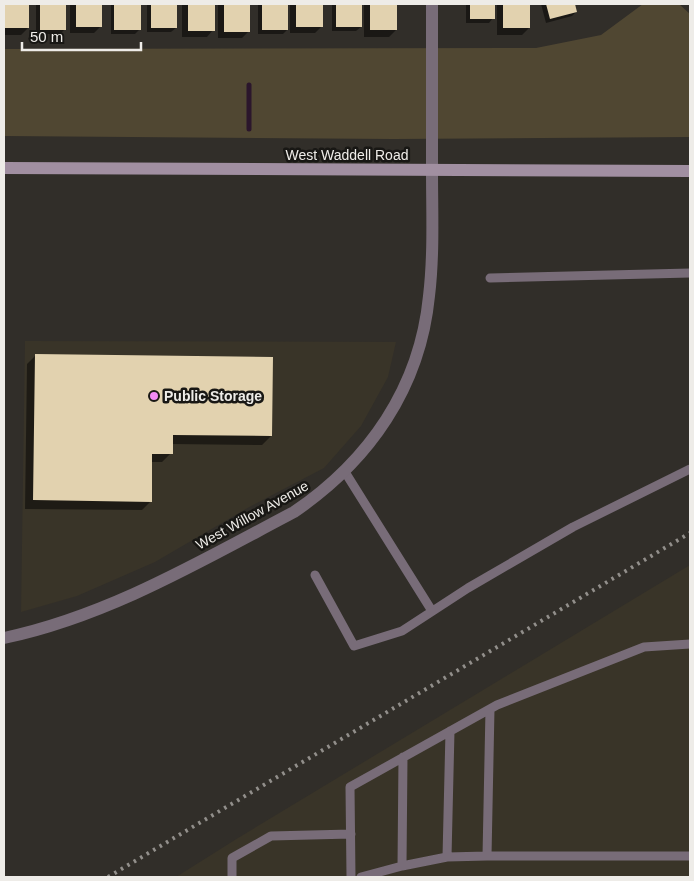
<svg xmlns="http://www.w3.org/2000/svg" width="694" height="881" viewBox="0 0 694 881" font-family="Helvetica,sans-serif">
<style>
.built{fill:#393428}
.green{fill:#504732}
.shadow{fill:#0007}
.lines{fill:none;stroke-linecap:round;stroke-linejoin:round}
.stream{stroke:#2b162c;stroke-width:5}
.building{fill:#e2d2af}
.service{stroke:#786c78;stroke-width:9}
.minor{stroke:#786c78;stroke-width:12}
.tertiary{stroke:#786c78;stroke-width:12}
.secondary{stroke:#a18fa1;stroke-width:12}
.rail{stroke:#928f8b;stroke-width:4;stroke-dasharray:2.5 5;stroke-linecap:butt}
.poi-dot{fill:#f18af4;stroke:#181714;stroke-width:2}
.labels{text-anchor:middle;stroke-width:5;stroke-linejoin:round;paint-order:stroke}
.street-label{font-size:14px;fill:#eeece8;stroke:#181714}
.poi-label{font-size:14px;font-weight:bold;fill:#eeece8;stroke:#181714;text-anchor:start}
</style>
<rect width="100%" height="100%" fill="#312e29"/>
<path class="built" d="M25,341L396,342L388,377L361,426L324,468L251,506L155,562L77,596L21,612Z
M690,565V877H176L238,838Z"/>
<path class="green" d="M643,4H679L690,14V137L394,139L4,136V49L536,48L601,35Z"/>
<path class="shadow" d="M4,4H28V28L21,35H4Z
M36,4H65V29L60,34H36Z
M70,4H101V26L94,33H70Z
M111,4H139V30L135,34H111Z
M147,4H176V28L171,32H147Z
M182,4H213V30L207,37H182Z
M218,4H249V31L242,38H218Z
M258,4H287V30L283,34H258Z
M290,4H322V26L315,33H290Z
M332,4H361V27L356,31H332Z
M364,4H396V30L389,37H364Z
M466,4H493V18L489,23H466Z
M497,4H529V28L522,35H497Z
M541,4H574L576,12L572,16L546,23Z
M36,355L271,436L262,445L171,444V453L162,462H151V501L142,510L25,509L27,364Z"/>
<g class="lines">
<path class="stream" d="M249,85V129"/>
</g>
<path class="building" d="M4,4H29V28H4Z
M40,4H66V30H40Z
M76,4H102V27H76Z
M114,4H141V30H114Z
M151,4H177V28H151Z
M188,4H215V31H188Z
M224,4H250V32H224Z
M262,4H288V30H262Z
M296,4H323V27H296Z
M336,4H362V27H336Z
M370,4H397V30H370Z
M470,4H495V19H470Z
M503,4H530V28H503Z
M546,4H575L577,12L550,19Z
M35,354L273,357L272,436L173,435V454H152V502L33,500Z"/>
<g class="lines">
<path class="service" d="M490,278L690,273
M345,472L432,611
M315,575L354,646L402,631L468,588L573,527L690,469
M487,856H690
M447,857L487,856L490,709
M402,866L447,857L450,731
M232,877V858L271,836L351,834
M351,877L350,787L497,705L644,647L690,644
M361,877L402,866L403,757"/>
<path class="minor" d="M4,638C108,616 201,561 294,512C369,461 420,388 429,296C434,254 432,212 432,170"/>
<path class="tertiary" d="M432,4V170"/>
<path class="secondary" d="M4,168L690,171"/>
<path class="rail" d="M108,877L690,533"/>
</g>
<circle class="poi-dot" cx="154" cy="396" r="5"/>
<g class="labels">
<g class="street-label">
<text x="347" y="160">West Waddell Road</text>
<text transform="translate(252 515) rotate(-29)" y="5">West Willow Avenue</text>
</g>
<g class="poi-label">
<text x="164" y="401">Public Storage</text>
</g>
</g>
<rect width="694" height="881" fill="none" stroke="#eeece8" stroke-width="10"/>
<path d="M22 42v8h119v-8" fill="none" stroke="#eeece8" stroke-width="2.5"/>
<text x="30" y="42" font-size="15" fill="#eeece8" stroke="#181714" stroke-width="4" paint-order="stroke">50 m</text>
</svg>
